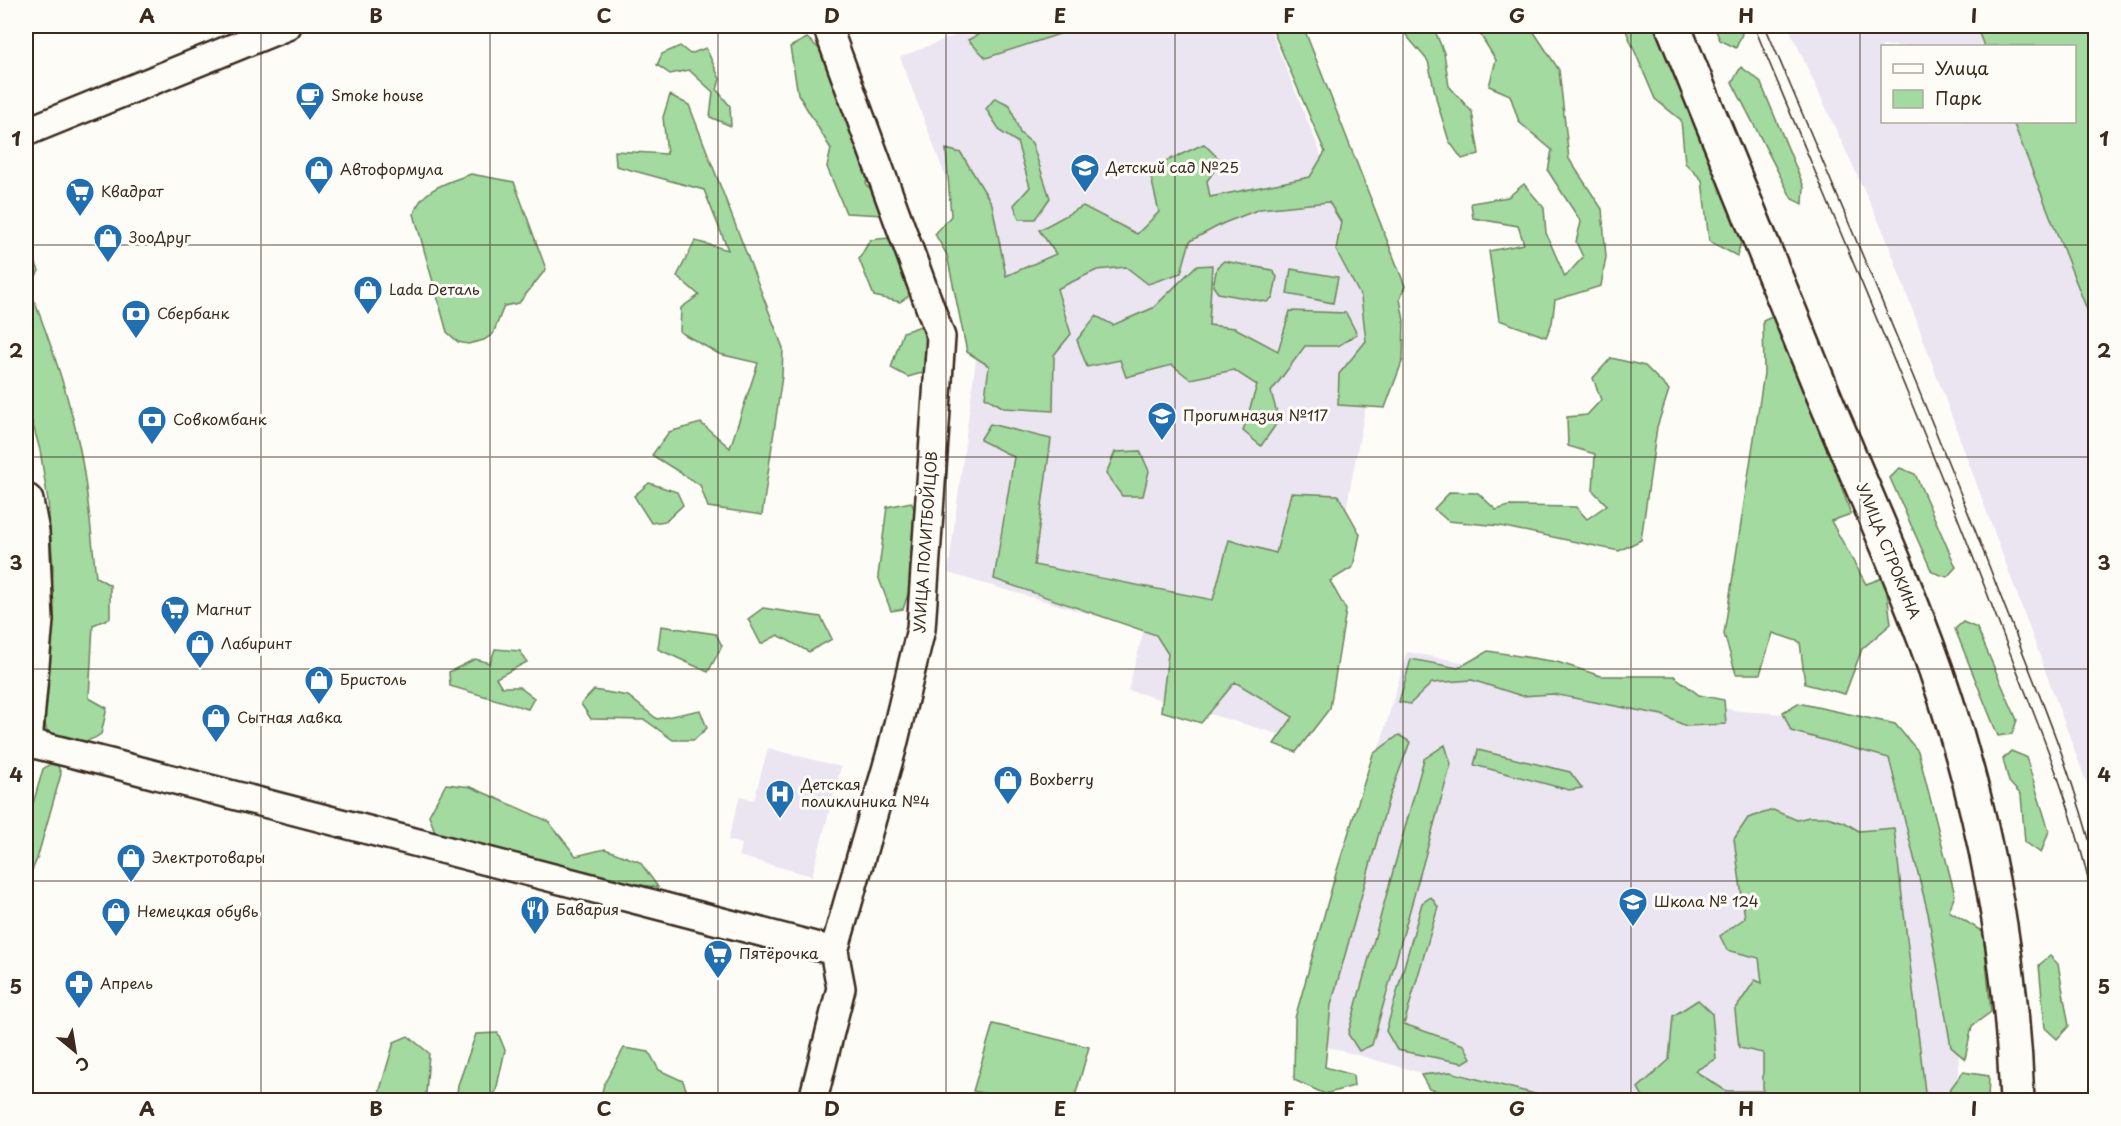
<svg xmlns="http://www.w3.org/2000/svg" width="2121" height="1126" viewBox="0 0 2121 1126" font-family="'Playpen Sans',sans-serif">
<style>
.built{fill:#eae5f0}
.green{fill:#a2da9f;stroke:#6e825e;stroke-width:1.5}
.lines{fill:none;stroke-linecap:round;stroke-linejoin:round}
.street-casing{stroke:#3b2a1e;stroke-width:32}
.secondary-casing{stroke:#3b2a1e;stroke-width:38}
.street{stroke:#fdfcf7;stroke-width:27}
.secondary{stroke:#fdfcf7;stroke-width:33}
.tram{stroke:#3b2a1e;stroke-width:1.5}
.grid{fill:none;stroke:#3b2a1e;stroke-width:1.5;stroke-opacity:0.55}
.labels{text-anchor:middle;stroke-width:6;stroke-linejoin:round;paint-order:stroke}
.poi-label{font-size:15px;fill:#3b2a1e;stroke:#fdfcf7;text-anchor:start}
.street-label{font-size:15px;fill:#3b2a1e;stroke:#fdfcf7}
.neatline{fill:none;stroke:#3b2a1e;stroke-width:2}
.grid-label{font-size:20px;text-anchor:middle;font-weight:bold;fill:#3b2a1e}
</style>
<rect width="100%" height="100%" fill="#fdfcf7"/>
<filter id="ink" filterUnits="userSpaceOnUse"><feTurbulence type="fractalNoise" baseFrequency=".0167" numOctaves="2"/><feDisplacementMap in="SourceGraphic" scale="12" xChannelSelector="R" yChannelSelector="G"/><feConvolveMatrix kernelMatrix="1 2 1 2 8 2 1 2 1" color-interpolation-filters="sRGB"/></filter>
<g filter="url(#ink)">
<path class="built" d="M979,26H1269L1384,310L1302,741L1128,690L1144,630L948,573L986,283L900,57Z
M1788,26H1976L1984,46H1882V122H2013L2095,330V806L1885,235Z
M1407,652L1739,711L1889,720L1919,820L1958,1036L1960,1100H1519L1296,1038Z
M768,748L841,767L812,876L739,856L742,844L728,840L740,796L754,800Z"/>
<path class="green" d="M994,26H1084L986,58L968,40Z
M1275,26H1303L1405,286L1400,299L1404,321L1403,359L1385,408L1338,405L1339,374L1366,341L1361,297L1336,250L1341,222L1329,202L1260,209L1224,223L1190,241L1181,273L1148,284L1126,267L1097,270L1057,289L1071,334L1054,355L1053,411L1004,408L985,397L989,366L967,352L947,255L935,234L951,216L946,149L961,153L992,204L1006,276L1056,254L1039,230L1083,206L1137,234L1159,212L1149,169L1204,144L1221,161L1207,181L1210,197L1310,177L1325,152L1274,33Z
M1407,26H1433L1444,53L1449,86L1472,112L1479,154L1462,159L1449,141L1437,102L1428,61L1406,35Z
M1475,26H1530L1559,70L1569,159L1602,209L1606,257L1601,286L1555,300L1552,323L1546,337L1499,320L1489,251L1524,244L1518,226L1473,218L1471,203L1508,197L1524,184L1544,208L1546,233L1565,277L1583,257L1576,242L1581,222L1548,171L1552,150L1519,122L1510,95L1489,86L1496,60Z
M1624,26H1665L1747,222L1737,256L1709,241L1702,180L1685,163L1681,120L1655,99Z
M1714,26H1738L1742,34L1736,48L1720,40Z
M1976,26H2095V330L2013,122H2074V46H1984Z
M807,38L833,61L870,149L866,185L889,203L884,215L846,213L827,167L831,149L798,94L790,47Z
M680,46L690,54L706,48L720,79L717,90L730,106L731,126L710,117L713,92L689,70L670,74L657,65L662,54Z
M1741,67L1760,81L1804,187L1803,204L1792,199L1732,82Z
M670,95L689,105L783,348L782,376L762,515L708,507L700,485L652,455L669,432L701,423L730,448L758,363L719,354L680,332L681,308L699,295L677,276L695,241L728,250L704,190L616,166L615,151L667,154L663,117Z
M995,98L1010,105L1020,133L1032,143L1050,198L1035,219H1019L1014,205L1030,187L1017,142L1001,132L986,109Z
M471,174L514,182L546,269L519,303L504,306L493,334L484,340L468,344L458,342L447,332L414,214C420,189 449,182 471,174Z
M898,237L922,287L900,302L874,296L859,259L870,240Z
M26,238L39,271L29,287C49,338 68,391 79,445C88,488 91,533 96,577L110,585V618L93,625L89,698L107,708L101,734C84,747 62,742 46,729L44,716L49,676L53,568L48,501L40,450L26,400Z
M1224,261L1272,270L1277,277L1273,297L1267,302L1218,293L1213,286L1217,267Z
M1212,265L1209,325L1235,328L1278,351L1290,311L1346,313L1357,334L1338,346H1305L1271,392L1279,420L1261,446L1243,431L1257,385L1234,370L1190,379L1172,365L1126,377L1120,360L1087,367L1077,340L1096,316L1113,325L1153,308L1196,266Z
M1291,269L1338,277L1333,303L1287,294Z
M1776,315L1793,349L1851,514L1831,521L1866,584L1885,577L1891,624L1862,649L1845,694L1805,684L1800,642L1773,633L1760,674H1736L1724,634L1764,373L1763,321Z
M921,326L935,354L925,372L908,377L891,368L903,332Z
M1611,358L1645,366L1669,390L1657,427L1641,540L1619,551L1500,526L1448,521L1434,509L1450,492L1478,493L1496,510L1509,506L1576,507L1587,519L1607,505L1593,491L1595,454L1568,446L1567,417L1587,415L1601,400L1593,378Z
M990,424L1051,439L1034,565L1213,600L1229,540L1276,553L1291,493L1338,495L1360,534L1353,567L1330,581L1346,610L1330,708L1296,752L1274,744L1293,717L1235,682L1201,723L1161,711L1168,654L1156,635L994,579L1014,457L980,440Z
M1140,451L1149,471L1143,496H1122L1106,474L1115,452Z
M1900,468L1915,474L1956,567L1947,577L1932,572L1890,478Z
M649,483L677,492L683,505L666,521L651,523L634,496Z
M911,502L917,515L915,574L903,609L891,611L878,576L887,507Z
M763,608L821,617L832,639L809,652L778,635L761,644L748,619Z
M1963,622L1977,628L2017,720L2012,734L1998,736L1955,629Z
M661,626L716,634L722,646L708,672L658,649Z
M495,649L520,651L527,662L496,678L502,687H519L534,698L528,709L450,686L449,672L475,659L490,663Z
M1488,651L1557,662L1601,676H1674L1699,695L1724,700L1726,724L1686,726L1662,715L1553,694L1522,696L1472,680L1432,683L1410,704L1399,702L1411,659L1458,668Z
M594,690L628,696L657,719L700,710L707,728L694,740H673L645,720L591,719L581,704Z
M1798,703L1895,724L1918,751L1955,895L1949,911L1983,932L1991,1012L1972,1026L1965,1059L1951,1047L1928,913L1889,758L1791,731L1783,712Z
M1399,735L1410,742L1388,801L1331,1005L1325,1067L1353,1075L1354,1086L1325,1094L1294,1080L1295,1018L1334,880L1373,754Z
M1445,745L1451,764L1372,1045L1359,1051L1348,1034L1424,759Z
M1478,750L1570,772L1582,788L1569,790L1474,765Z
M2011,751L2026,757L2049,831L2041,853L2025,842L2021,795L2009,782L2003,759Z
M50,764L58,766L61,774L37,859L26,884V828L43,769Z
M446,784L471,787L548,821L576,856L605,849L640,862L658,887L586,879L437,838L429,815Z
M1773,810L1797,820L1809,817H1827L1844,822L1859,831L1894,828L1926,1100H1785L1782,1096V1100H1645L1638,1088L1669,1060L1673,1016L1698,1000L1712,1013L1716,1059L1695,1071L1726,1091H1763V1053L1739,1048L1735,1010L1755,980L1762,983L1759,958L1727,950L1720,936L1745,918L1734,839L1748,818Z
M1431,897L1438,907L1404,1024L1464,1045L1471,1058L1463,1063L1397,1050L1386,1031L1422,903Z
M2050,956L2058,964L2069,1026L2057,1039L2045,1028L2039,965Z
M993,1024L1089,1047L1074,1100H1012L973,1091Z
M498,1033L505,1050L496,1091L491,1100H456L458,1085L476,1034Z
M408,1036L429,1053L426,1094L429,1100H377L394,1042Z
M624,1048L649,1052L659,1070L683,1081L690,1100H600L604,1084Z
M1450,1072L1558,1100H1472L1429,1089L1421,1075Z
M1963,1072L1989,1076L1988,1100H1942Z"/>
<g class="lines">
<g class="street-casing">
<path id="street" d="M26,132L287,26
M26,742L110,763L834,951
M813,1100L841,988L834,951L892,749L921,629L941,337L827,26"/>
</g>
<g class="secondary-casing">
<path id="secondary" d="M1673,26C1723,151 1774,276 1826,401C1867,499 1912,596 1945,697C1987,827 2012,964 2017,1100
M26,501L32,532L36,620L26,731"/>
</g>
<use href="#street" class="street"/>
<use href="#secondary" class="secondary"/>
<path class="tram" d="M1754,26C1836,223 1921,419 1997,619C2034,717 2080,816 2096,921
M1765,26C1845,214 1926,401 1999,592C2034,682 2073,772 2096,866"/>
</g>
</g>
<path class="grid" d="M261,26V1100M490,26V1100M718,26V1100M946,26V1100M1175,26V1100M1403,26V1100M1631,26V1100M1860,26V1100M26,245H2096M26,457H2096M26,669H2096M26,881H2096"/>
<defs>
<g id="cafe-pin" transform="scale(1.5)"><path d="M0 17L-7.5 6A9.5 9.5 0 1 1 7.5 6Z" fill="#1f6fb2" stroke="#fdfcf7"/><path d="M-5.5-4.5H6V0H3Q3 3.5 0 3.5H-2.5Q-5.5 3.5-5.5 0ZM3-3.2v2h1.7v-2ZM-6 4.5H4V6H-6Z" fill="#fff"/></g>
<g id="school-pin" transform="scale(1.5)"><path d="M0 17L-7.5 6A9.5 9.5 0 1 1 7.5 6Z" fill="#1f6fb2" stroke="#fdfcf7"/><path d="M0-5L7-2L0 1L-7-2ZM-4 1L0 2.5L4 1V4Q0 6-4 4Z" fill="#fff"/></g>
<g id="shop-pin" transform="scale(1.5)"><path d="M0 17L-7.5 6A9.5 9.5 0 1 1 7.5 6Z" fill="#1f6fb2" stroke="#fdfcf7"/><path d="M-5-2.5h2.3a2.7 3.5 0 0 1 5.4 0H5L5.5 6h-11ZM-1.5-2.5h3a1.5 2.3 0 0 0-3 0Z" fill="#fff"/></g>
<g id="supermarket-pin" transform="scale(1.5)"><path d="M0 17L-7.5 6A9.5 9.5 0 1 1 7.5 6Z" fill="#1f6fb2" stroke="#fdfcf7"/><path d="M-6-5.5h2.5l.6 2H6L4.5 2H-2.5L-4.4-4H-6ZM-1.5 3.2a1.3 1.3 0 1 0 .1 0ZM3 3.2a1.3 1.3 0 1 0 .1 0Z" fill="#fff"/></g>
<g id="bank-pin" transform="scale(1.5)"><path d="M0 17L-7.5 6A9.5 9.5 0 1 1 7.5 6Z" fill="#1f6fb2" stroke="#fdfcf7"/><path d="M-6-4H6V4H-6ZM0-2.3a2.3 2.3 0 1 0 0 4.6a2.3 2.3 0 1 0 0-4.6Z" fill="#fff"/></g>
<g id="hospital-pin" transform="scale(1.5)"><path d="M0 17L-7.5 6A9.5 9.5 0 1 1 7.5 6Z" fill="#1f6fb2" stroke="#fdfcf7"/><path d="M-5-5h3v3.5h4V-5h3V5h-3V1.5h-4V5h-3Z" fill="#fff"/></g>
<g id="restaurant-pin" transform="scale(1.5)"><path d="M0 17L-7.5 6A9.5 9.5 0 1 1 7.5 6Z" fill="#1f6fb2" stroke="#fdfcf7"/><path d="M-5-6h1v4h1v-4h1v4h1v-4h1v5L-1.5 .5V6h-2V.5L-5-1ZM5-6V6H3V1.5H1.5Q1.5-4 5-6Z" fill="#fff"/></g>
<g id="pharmacy-pin" transform="scale(1.5)"><path d="M0 17L-7.5 6A9.5 9.5 0 1 1 7.5 6Z" fill="#1f6fb2" stroke="#fdfcf7"/><path d="M-2-6h4v4h4v4h-4v4h-4v-4h-4v-4h4Z" fill="#fff"/></g>
</defs>
<g fill-rule="evenodd">
<use href="#cafe-pin" x="310" y="96"/>
<use href="#school-pin" x="1085" y="168"/>
<use href="#shop-pin" x="319" y="170"/>
<use href="#supermarket-pin" x="80" y="192"/>
<use href="#shop-pin" x="108" y="238"/>
<use href="#shop-pin" x="368" y="290"/>
<use href="#bank-pin" x="136" y="314"/>
<use href="#school-pin" x="1162" y="416"/>
<use href="#bank-pin" x="152" y="420"/>
<use href="#supermarket-pin" x="175" y="610"/>
<use href="#shop-pin" x="200" y="644"/>
<use href="#shop-pin" x="319" y="680"/>
<use href="#shop-pin" x="216" y="718"/>
<use href="#shop-pin" x="1008" y="780"/>
<use href="#hospital-pin" x="780" y="794"/>
<use href="#shop-pin" x="131" y="858"/>
<use href="#school-pin" x="1633" y="902"/>
<use href="#restaurant-pin" x="535" y="910"/>
<use href="#shop-pin" x="116" y="912"/>
<use href="#supermarket-pin" x="718" y="954"/>
<use href="#pharmacy-pin" x="79" y="984"/>
</g>
<g class="labels">
<g class="poi-label">
<text x="331" y="101">Smoke house</text>
<text x="1106" y="173">Детский сад №25</text>
<text x="340" y="175">Автоформула</text>
<text x="101" y="197">Квадрат</text>
<text x="129" y="243">ЗооДруг</text>
<text x="389" y="295">Lada Dеталь</text>
<text x="157" y="319">Сбербанк</text>
<text x="1183" y="421">Прогимназия №117</text>
<text x="173" y="425">Совкомбанк</text>
<text x="196" y="615">Магнит</text>
<text x="221" y="649">Лабиринт</text>
<text x="340" y="685">Бристоль</text>
<text x="237" y="723">Сытная лавка</text>
<text x="1029" y="785">Boxberry</text>
<text x="801" y="790">Детская<tspan x="801" dy="17">поликлиника №4</tspan></text>
<text x="152" y="863">Электротовары</text>
<text x="1654" y="907">Школа № 124</text>
<text x="556" y="915">Бавария</text>
<text x="137" y="917">Немецкая обувь</text>
<text x="739" y="959">Пятёрочка</text>
<text x="100" y="989">Апрель</text>
</g>
<g class="street-label">
<text transform="translate(926 542) rotate(-86)" y="5">УЛИЦА ПОЛИТБОЙЦОВ</text>
<text transform="translate(1888 551) rotate(68)" y="5">УЛИЦА СТРОКИНА</text>
</g>
</g>
<rect width="2121" height="1126" fill="none" stroke="#fdfcf7" stroke-width="66"/>
<rect x="1881" y="45" width="195" height="78" fill="#fdfcf7" stroke="#afa8a0" stroke-width="1.5"/>
<rect x="1893" y="64" width="30" height="9" fill="#fdfcf7" stroke="#afa8a0" stroke-width="1.5"/>
<text x="1935" y="75" font-size="18" fill="#3b2a1e">Улица</text>
<rect x="1893" y="90" width="30" height="18" fill="#a2da9f" stroke="#afa8a0" stroke-width="1.5"/>
<text x="1935" y="105" font-size="18" fill="#3b2a1e">Парк</text>
<g transform="translate(75 1051) rotate(150)" stroke="#fdfcf7" stroke-width="4.5" paint-order="stroke">
<path d="M0-4.5L10 22L0 15L-10 22Z" fill="#3b2a1e"/>
<text y="-9" font-size="16" font-weight="bold" text-anchor="middle" fill="#3b2a1e">С</text>
</g>
<rect x="33" y="33" width="2055" height="1060" class="neatline"/>
<g class="grid-label">
<text x="147" y="23">A</text>
<text x="376" y="23">B</text>
<text x="604" y="23">C</text>
<text x="832" y="23">D</text>
<text x="1060" y="23">E</text>
<text x="1289" y="23">F</text>
<text x="1517" y="23">G</text>
<text x="1746" y="23">H</text>
<text x="1974" y="23">I</text>
<text x="16" y="146">1</text>
<text x="2104" y="146">1</text>
<text x="16" y="358">2</text>
<text x="2104" y="358">2</text>
<text x="16" y="570">3</text>
<text x="2104" y="570">3</text>
<text x="16" y="782">4</text>
<text x="2104" y="782">4</text>
<text x="16" y="994">5</text>
<text x="2104" y="994">5</text>
<text x="147" y="1116">A</text>
<text x="376" y="1116">B</text>
<text x="604" y="1116">C</text>
<text x="832" y="1116">D</text>
<text x="1060" y="1116">E</text>
<text x="1289" y="1116">F</text>
<text x="1517" y="1116">G</text>
<text x="1746" y="1116">H</text>
<text x="1974" y="1116">I</text>
</g>
</svg>
